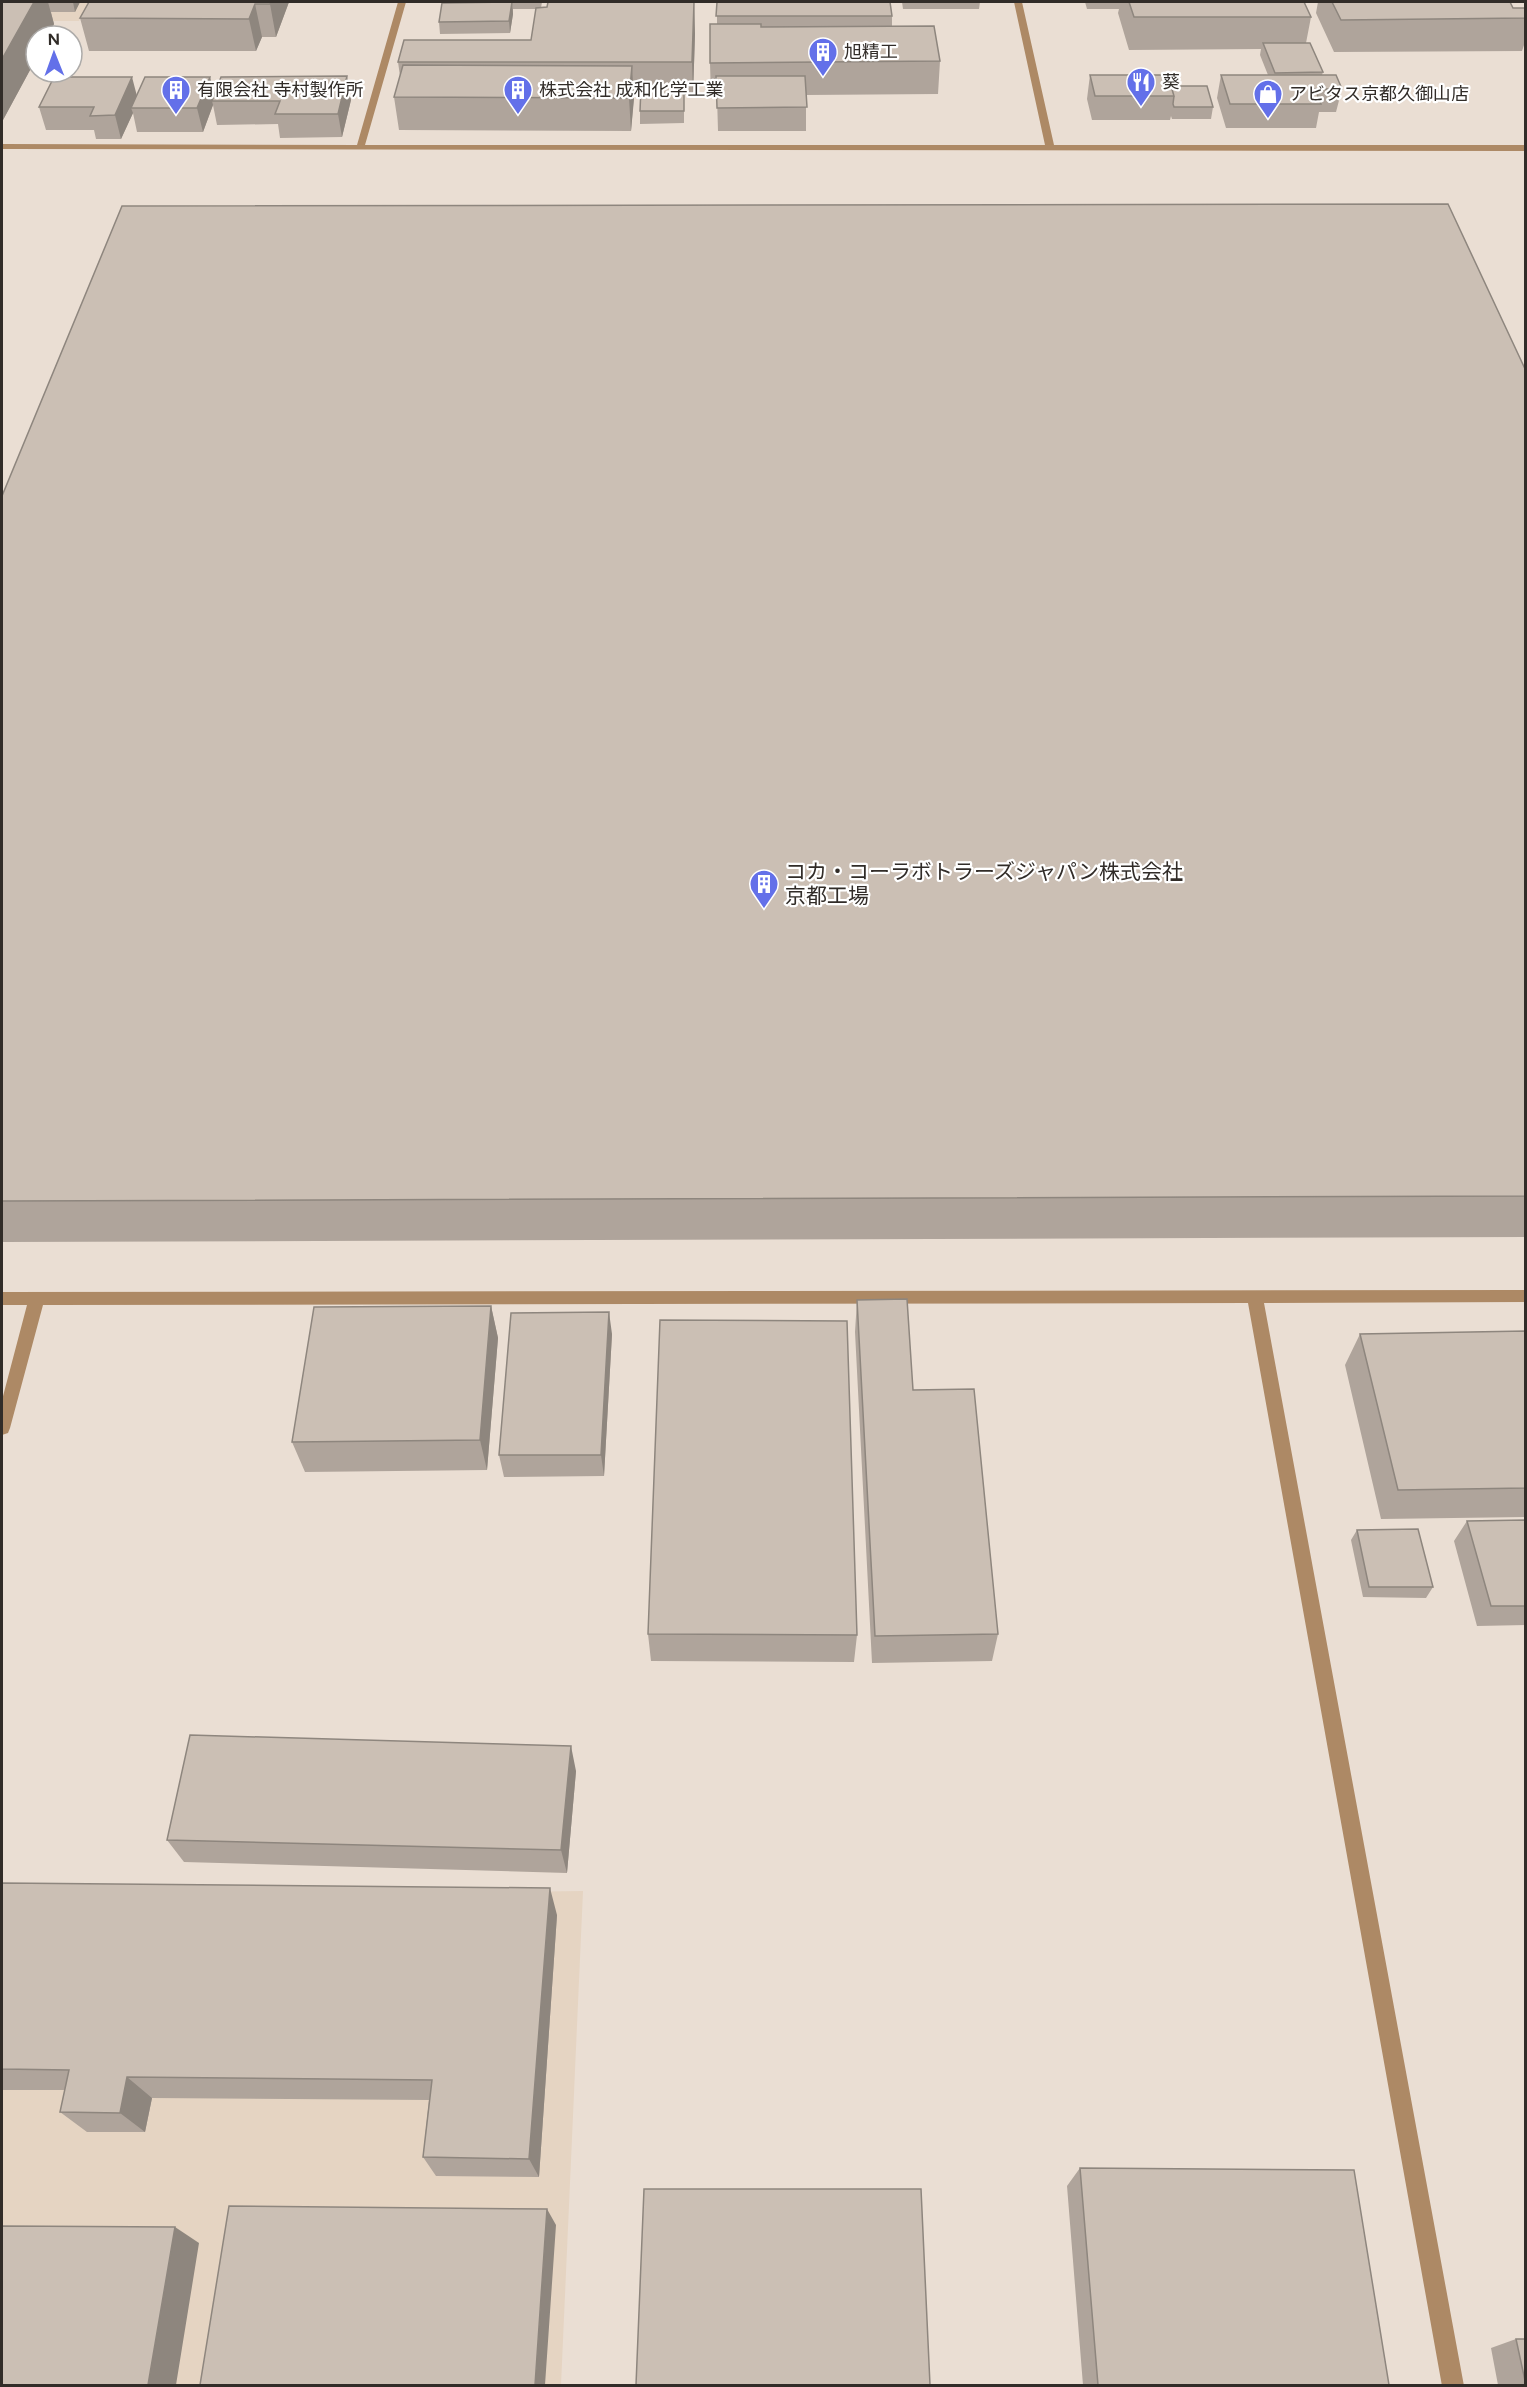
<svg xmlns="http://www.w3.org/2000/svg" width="1527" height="2387" viewBox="0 0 1527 2387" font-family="Figtree,'Noto Sans JP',sans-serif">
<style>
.built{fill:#e5d4c2}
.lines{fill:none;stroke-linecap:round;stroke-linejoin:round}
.minor{fill:#ad8965;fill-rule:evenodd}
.wall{fill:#afa49b}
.shaded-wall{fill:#8e867e}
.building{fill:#cbbfb4;stroke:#8e867e;stroke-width:1.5}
.labels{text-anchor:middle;stroke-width:4.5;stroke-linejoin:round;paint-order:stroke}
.far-poi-label{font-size:18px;fill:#312c28;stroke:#fff;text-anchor:start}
.poi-label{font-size:21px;fill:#312c28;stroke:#fff;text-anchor:start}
</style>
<rect width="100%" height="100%" fill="#eaded3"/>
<path class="built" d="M2,2H89L79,21H2Z
M583,1891L561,2385H2V1899Z"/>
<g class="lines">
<path class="minor" d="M398,2H406L365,145H1045L1014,2H1022L1054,145H1526V151L2,149V144L357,145Z
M1526,1290V1302L1264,1303L1464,2386H1442L1248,1303L43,1305L10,1428L8,1433L2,1435V1400L27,1305H2V1292Z"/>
</g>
<path class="wall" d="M2,2H80L75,12H51L54,24L48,36H36V59L3,120H2Z
M89,2H289L276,37H262L256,51H89L80,18Z
M471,2H542L541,8L547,7L548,2H694L695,34L693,95H684V123L640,124V95H634L631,131L399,130L394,97L400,76L398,62L531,40L536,9H513V14L510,33L440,34L439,22L471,3Z
M717,2L892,16V26L940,61L938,94L806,95V131H718L717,96H711L710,63L717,24Z
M902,2H980L979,9H903Z
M1085,2H1304L1311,17L1306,43L1323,72L1322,75L1342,89L1336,112H1319L1316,128H1226L1217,98L1221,75H1268L1260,55L1261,49L1129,50L1118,13L1119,9H1087Z
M1318,2H1510L1513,8H1526V39L1522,51L1334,52L1316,13Z
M1090,75L1171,86L1213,107L1211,119H1172L1171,116L1170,120H1092L1087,99Z
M210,77L214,96L351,100L342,137L280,138L278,124L217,125L213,105L203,132H137L133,113L121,139H96L94,130H46L39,107L137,95Z
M1526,371V1237L2,1242V496Z
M857,1300L913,1390L998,1634L992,1661L872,1663L855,1332Z
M491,1306L498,1338L487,1470L305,1472L292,1442Z
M1526,1331V1517L1381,1519L1345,1365L1360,1334Z
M612,1334L604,1476L504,1477L499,1455Z
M1526,1520V1625L1477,1626L1454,1541L1467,1521Z
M1357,1530L1433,1587L1426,1598L1363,1597L1351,1540Z
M648,1634L857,1635L854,1662L651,1661Z
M576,1771L567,1873L184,1862L167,1840Z
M2,1883L557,1915L539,2177L436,2176L423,2157L429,2100L152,2098L145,2132H87L60,2112L65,2090H2Z
M1080,2168L1389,2385H1083L1067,2186Z
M1516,2339L1526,2385H1498L1491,2348Z"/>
<path class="shaded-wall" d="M34,2H48L54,24L48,36H36V59L3,120L2,114V59Z
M73,2H80L75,12Z
M271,2H289L276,37L270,4Z
M512,2L513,14L510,33L509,21Z
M694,2L695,34L693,95L692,62Z
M255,4L262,37L256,51L249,19Z
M632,66L634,99L631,131L629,98Z
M347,76L351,100L342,137L338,114Z
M132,77L138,100L131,108L133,113L121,139L115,115Z
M210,77L215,100L212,101L213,105L203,132L197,108Z
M491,1306L498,1338L487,1470L480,1440Z
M609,1312L612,1334L604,1476L601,1455Z
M571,1746L576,1771L567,1873L561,1850Z
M550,1888L557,1915L539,2177L529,2159Z
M127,2077L152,2098L145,2132L120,2113Z
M547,2209L556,2225L545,2385H535Z
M175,2227L199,2243L176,2385H148Z"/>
<path class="building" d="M2,2H34L2,59Z
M89,2H271L270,4H255L249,19L80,18Z
M512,2L509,21L439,22L442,3Z
M548,2H694L692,62H398L404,40H531L536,8L547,7Z
M717,2H890L892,16H716Z
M1129,2H1304L1311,17H1134Z
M1332,2H1510L1513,8H1525L1526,18L1341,20Z
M710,24H761V27L934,26L940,61L710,63Z
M1263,43H1310L1323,72L1275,73Z
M403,65L632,66L629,98L394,97Z
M1090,75H1168L1174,96H1095Z
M1221,75H1336L1342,89H1315L1321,104H1230Z
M347,76L338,114H275L280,101H212L221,77Z
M716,76H805L807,107L717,108Z
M54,77H132L115,115L90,116L94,107H39Z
M145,77H210L197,108H131Z
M684,86V111H640L641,87Z
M1171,86H1207L1213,107H1174L1173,104L1174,96Z
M1448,204L1526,371V1196L2,1201V496L122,206Z
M907,1299L913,1390L974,1389L998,1634L875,1636L857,1300Z
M491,1306L480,1440L292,1442L314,1307Z
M609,1312L601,1455H499L511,1313Z
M660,1320L847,1321L857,1635L648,1634Z
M1526,1331V1488L1398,1490L1360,1334Z
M1526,1520V1606H1491L1467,1521Z
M1418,1529L1433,1587H1369L1357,1530Z
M190,1735L571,1746L561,1850L167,1840Z
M2,1883L550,1888L529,2159L423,2157L432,2080L127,2077L120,2113L60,2112L69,2070L2,2069Z
M1080,2168L1354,2170L1389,2385H1098Z
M644,2189H921L930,2385H636Z
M229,2206L547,2209L535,2385H200Z
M2,2226L175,2227L148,2385H2Z
M1516,2339H1526V2385Z"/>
<defs>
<g id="building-pin" transform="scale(1.5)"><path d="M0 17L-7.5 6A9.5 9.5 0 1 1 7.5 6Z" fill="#6370e9" stroke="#fff"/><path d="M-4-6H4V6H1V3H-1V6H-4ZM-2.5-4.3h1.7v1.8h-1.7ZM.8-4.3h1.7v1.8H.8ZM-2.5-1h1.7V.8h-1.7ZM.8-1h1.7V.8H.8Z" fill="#fff"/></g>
<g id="restaurant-pin" transform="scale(1.5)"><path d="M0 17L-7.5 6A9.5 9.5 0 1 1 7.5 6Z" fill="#6370e9" stroke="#fff"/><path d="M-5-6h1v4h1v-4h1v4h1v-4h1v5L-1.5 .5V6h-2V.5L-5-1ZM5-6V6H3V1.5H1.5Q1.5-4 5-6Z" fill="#fff"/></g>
<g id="shop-pin" transform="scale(1.5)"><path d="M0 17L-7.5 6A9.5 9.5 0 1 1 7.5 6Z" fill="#6370e9" stroke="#fff"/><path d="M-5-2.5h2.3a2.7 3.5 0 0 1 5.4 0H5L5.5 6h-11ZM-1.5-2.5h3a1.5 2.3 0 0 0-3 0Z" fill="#fff"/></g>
</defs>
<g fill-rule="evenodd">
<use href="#building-pin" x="823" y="52"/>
<use href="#restaurant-pin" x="1141" y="82"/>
<use href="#building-pin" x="176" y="90"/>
<use href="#building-pin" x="518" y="90"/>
<use href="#shop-pin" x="1268" y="94"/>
<use href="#building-pin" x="764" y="884"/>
</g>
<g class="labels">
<g class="far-poi-label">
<text x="844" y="58">旭精工</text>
<text x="1162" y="88">葵</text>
<text x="197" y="96">有限会社 寺村製作所</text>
<text x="539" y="96">株式会社 成和化学工業</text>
<text x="1289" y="100">アビタス京都久御山店</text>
</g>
<g class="poi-label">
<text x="785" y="879">コカ・コーラボトラーズジャパン株式会社<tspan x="785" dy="24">京都工場</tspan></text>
</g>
</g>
<rect width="1527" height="2387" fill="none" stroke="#312c28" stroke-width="6"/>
<g transform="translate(54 54) rotate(359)"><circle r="28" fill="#ffffff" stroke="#adaba9" stroke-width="1.5"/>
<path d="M0-4.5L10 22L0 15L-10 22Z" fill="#6370e9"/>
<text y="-9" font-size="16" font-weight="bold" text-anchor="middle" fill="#312c28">N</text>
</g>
</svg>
